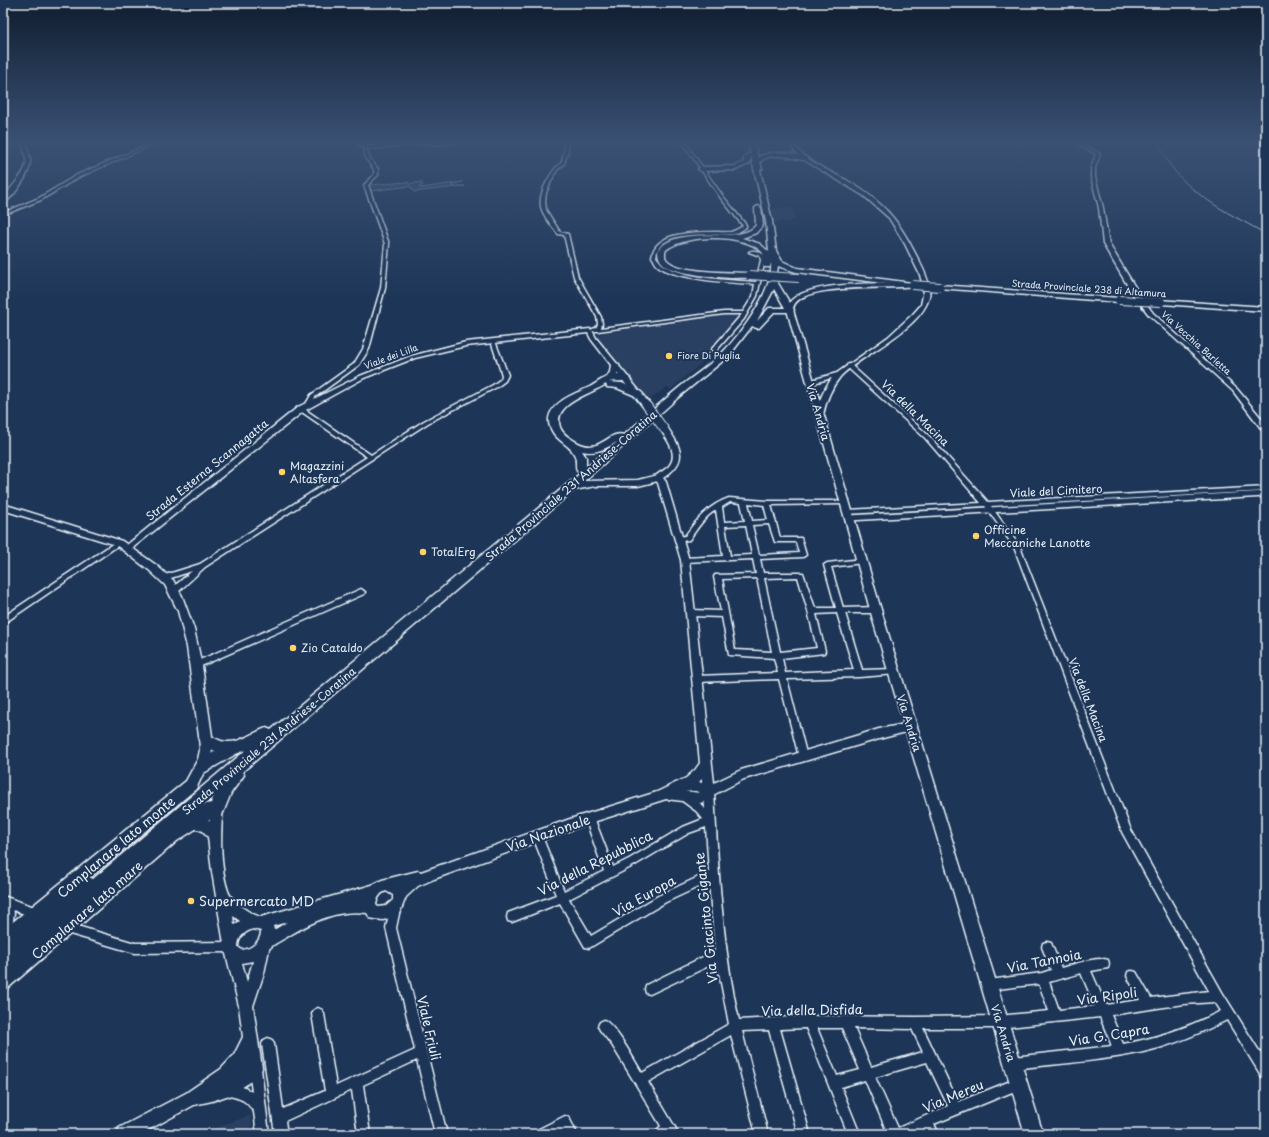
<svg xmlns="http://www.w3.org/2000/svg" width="1269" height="1137" viewBox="0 0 1269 1137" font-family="'Playpen Sans',sans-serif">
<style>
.built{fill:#2a4162}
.green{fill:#374d6c;stroke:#909fb2}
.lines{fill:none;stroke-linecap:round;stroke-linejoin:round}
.pedestrian-casing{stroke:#e8f1f8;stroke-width:8}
.minor-casing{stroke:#e8f1f8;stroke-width:3}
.tertiary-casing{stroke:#e8f1f8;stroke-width:3}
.secondary-casing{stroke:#e8f1f8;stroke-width:3}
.primary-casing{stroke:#e8f1f8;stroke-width:3}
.trunk-casing{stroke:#e8f1f8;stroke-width:3}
.pedestrian{stroke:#1d3557;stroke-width:5}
.minor{fill:#1d3557;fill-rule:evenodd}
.tertiary{fill:#1d3557;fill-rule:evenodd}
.secondary{fill:#1d3557;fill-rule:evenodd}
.primary{fill:#1d3557;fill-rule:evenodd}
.trunk{fill:#1d3557;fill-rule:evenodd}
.rail{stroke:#e8f1f8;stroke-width:1}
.tertiary-bridge-casing{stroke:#e8f1f8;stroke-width:10;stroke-linecap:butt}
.primary-bridge-casing{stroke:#e8f1f8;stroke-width:10;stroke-linecap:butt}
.trunk-bridge-casing{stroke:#e8f1f8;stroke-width:10;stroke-linecap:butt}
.tertiary-bridge{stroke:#1d3557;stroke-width:8}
.primary-bridge{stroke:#1d3557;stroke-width:8}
.trunk-bridge{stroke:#1d3557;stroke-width:8}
.poi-dot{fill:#ffd166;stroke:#1d3557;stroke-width:1.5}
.labels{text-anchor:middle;stroke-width:4;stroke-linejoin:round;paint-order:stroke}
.far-street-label{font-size:9px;fill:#e8f1f8;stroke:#1d3557}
.far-poi-label{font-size:9px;fill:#e8f1f8;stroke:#1d3557;text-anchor:start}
.street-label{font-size:11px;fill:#e8f1f8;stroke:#1d3557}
.poi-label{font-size:11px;fill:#e8f1f8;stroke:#1d3557;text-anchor:start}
.near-street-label{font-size:13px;fill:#e8f1f8;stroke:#1d3557}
.near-poi-label{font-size:13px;fill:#e8f1f8;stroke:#1d3557;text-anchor:start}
</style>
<rect width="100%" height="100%" fill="#1d3557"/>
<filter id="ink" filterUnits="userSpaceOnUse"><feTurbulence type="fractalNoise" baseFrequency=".025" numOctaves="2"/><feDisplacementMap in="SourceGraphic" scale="8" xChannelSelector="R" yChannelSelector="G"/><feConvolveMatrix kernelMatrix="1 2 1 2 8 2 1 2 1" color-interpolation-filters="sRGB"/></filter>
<g filter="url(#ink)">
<path class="built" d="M785,207L793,209L796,218L788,222H774L770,210Z
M730,313L736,314L739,318L729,331L725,332L709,350L714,352L671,389L667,387L647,401L596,337L598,334Z
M250,1115L252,1126L234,1134H201Z"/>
<path class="green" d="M408,182L409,184L421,182L423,185L419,187L421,188L463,182L451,184L452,186H465L414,192L410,186L370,191L369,190L371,188L368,187V185Z"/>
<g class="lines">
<g class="pedestrian-casing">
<path id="pedestrian" d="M849,518L1266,494"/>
</g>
<g class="minor-casing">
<path id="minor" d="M155,142H159L79,177L41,200L3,215V213L39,198L77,175Z
M356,142H359L365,147L418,142L454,143L433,145L431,143L366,149L370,159L378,169V175L368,185L389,244L385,288L369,349L359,365L315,397L311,405L309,406L306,404L311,395L354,364L363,349L381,288L385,244L364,185L374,175V169L366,159L364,149Z
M564,142H568V151L564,164L557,170L551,181L546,193L545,201L546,210L560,232L568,234L578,277L601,317L602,324L601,328L724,312H743L753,296L755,284C733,283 673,280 657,265C655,263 654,259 652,257C655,227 710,233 731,232L736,230L743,226L720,197L682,142H685L722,195L746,225V227C742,230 738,233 733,234C713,237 659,227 656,257C658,259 660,262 662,264C683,279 731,280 756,282L761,260L760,256L749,252C753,249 760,252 764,255L765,260L757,296L744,319L716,351L711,350L742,314H724L598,331H592V329L596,328L598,324L597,317L574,277L564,235L558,234C553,227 545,218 542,210C537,197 547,180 554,170C556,167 559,166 561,163C564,157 564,149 564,142Z
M491,340L495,341L508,375L505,381L497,387L428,423L205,567L177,593H171L170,591L171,589L192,571L165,580H162L161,578L162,576L200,564L367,457L299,410V408H303L371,455L424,421L493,385L501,379L502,375L491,341Z
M849,364L851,365L929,436L988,502L1266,487V491L991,506L1020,547L1131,830L1222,992L1266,1062V1079L1262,1077L1227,1020C1205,1031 1182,1041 1159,1048C1112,1061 1061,1063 1013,1069L1009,1067L1007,1063L1009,1059L1013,1057L1112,1046L1100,1017L999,1028H923L958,1102L1018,1078L1022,1080L1024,1084L1022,1088L934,1124L939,1134H927L924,1129L912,1134H888L865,1080L841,1087L860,1134H848L806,1028L780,1029L810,1134H798L769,1030L742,1031L768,1134H756L731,1035L648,1082L679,1134H655L657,1130L661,1126L612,1045L600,1030L598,1026L600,1022L604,1020C616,1026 634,1060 642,1073L729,1024L717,962L650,994L646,993L645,989L646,985L715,951L709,882L666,902L589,948L585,947L560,903L512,922L508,921L507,917L508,913L556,895L533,837L535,834L538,833L541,834L564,891L604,871L585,818L587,815L590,814L593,815L613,867L629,859L683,827L703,819L696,811L681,800L679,797L681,794L684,793C692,796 700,802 705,809L704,791L706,788L709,787L712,788L714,791C718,868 722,945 739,1020L809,1016L915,1017L999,1016L1049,1011L1039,984L989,990L985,989L984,985L985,981L989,980L1042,973L1051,970L1042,947L1043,943L1047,942L1051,943L1061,968C1072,965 1098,956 1108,960L1109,964L1108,968L1091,971L1106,1005L1140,1000L1127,976L1128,972L1132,971L1136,972L1151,998L1209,991L1122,832L1014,547L985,506L847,514L844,512L847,510L981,503L925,438L847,367V365ZM706,827L709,872L658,896L591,936L569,899L635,865L689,833ZM1081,973L1095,1006L1059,1010L1049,982ZM1215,1002L1221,1011C1189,1027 1158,1038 1123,1044L1111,1015L1184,1004ZM817,1028H842L860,1070L837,1076ZM854,1028L912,1029L923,1052L871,1067ZM927,1062L948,1106L898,1128L875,1077Z
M729,498L767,501H846L847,502L846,503L844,504L771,505L780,538H801L806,555L803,557L760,559L763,573H803L815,608H836L824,565L827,563L862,559H864L865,561L862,563L831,567L843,608L877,607L880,608L881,610L880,612L877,613H845L862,670L894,669L897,670L898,672L897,674L859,677L787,679L807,757L806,760L803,761L800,760L799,757L779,679L697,682L694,681L693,679L694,677L697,676L778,673L774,658L729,655L722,617L691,616L688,615L687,613L688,611L691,610L721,611L714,577L715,575L756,574L753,559L685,562L682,560L685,558L723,556L716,510C704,517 697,529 689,540L680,541L677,539L678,537L685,536C697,519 709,505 729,498ZM730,502L741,503L745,521L724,522L722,507ZM748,503L764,505L768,520L752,521ZM769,524L775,542H796L799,553L759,555L752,525ZM746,525L752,555L730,556L725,526ZM798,577L808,611L817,648L780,652L764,578ZM757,578L772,652L735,650L722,579ZM837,613L854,670L785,673L782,658L824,653L825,651L816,614Z
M117,541H119L122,543L3,624V617Z
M361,589L365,592L364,594L199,667L196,668L193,667L192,665L193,663Z
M3,896L40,909L41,913L40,917L36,918L13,910L14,913L11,936L10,940L6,941L3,940L4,913Z
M395,904L399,905L400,909L396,928L447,1134H435L417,1060L363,1085L370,1134H358L352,1090L285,1121L287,1134H275L262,1044L264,1040L268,1038L272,1040L274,1044L283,1109L325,1091L312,1014L314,1010L318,1008L322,1010L324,1014L336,1086L415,1050L386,928L391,905Z
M67,923L135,943L231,942L235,943L236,947L235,951L231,952L135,953L63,932L62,928L63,924Z
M255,1063L259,1065L261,1069L269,1134H257L254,1112C243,1096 239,1100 224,1094L222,1090L224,1086C233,1082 244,1087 252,1092L249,1069L251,1065Z
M565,1116L569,1118L577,1134H565L562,1130L554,1134H535L537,1130Z"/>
</g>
<g class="tertiary-casing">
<path id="tertiary" d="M787,142H791C806,162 827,170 848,181C883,202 898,219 916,255C921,265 927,275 929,286C937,323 860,354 840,377C831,388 826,401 823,415L819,417L815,415C819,401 824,389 832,378L810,384L807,382L808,381L837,373L888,337L913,314L921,305L924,290L920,275L905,244L889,218L864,196L801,158Z
M1073,142H1078L1100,154L1095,168V177L1103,208L1109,244L1138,292L1153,313L1237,389L1266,424V431H1263L1233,391L1149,315L1132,293L1103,244L1099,208L1091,177V168L1096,154Z
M590,329L592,330L596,338L650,404V408H644L591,339L588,333L466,346L415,358L364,378L304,411L130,550H124L123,548L298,407L360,376L411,356L466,342Z
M661,427H667C682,449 688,461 663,478L666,482L689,560L714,783L741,770L879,729L910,723L914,724L915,727L914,730L879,739L744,779L713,795L708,801L700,803L666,799L590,823L434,879L418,886L406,897L400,912L390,918L383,920L375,919L370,918L367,913C338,909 314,921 290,935C283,940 274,943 269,949L264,973L253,1006L262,1068L260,1073L253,1080L232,1094L212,1101L194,1105L141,1134H117L119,1128L186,1093L221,1069L234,1055L243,1037L239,1006L225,950L212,872L208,837L203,831L191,827L183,831L179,830L177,826C183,812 206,799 221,804L223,808C220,832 220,868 228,891C231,901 251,915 261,917L372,885L382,880L418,871L421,872L570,819L657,792L686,778L695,770L700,763L681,560L658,483L654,478C658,473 664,471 669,466C679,454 667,439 660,429ZM702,779V783L699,782ZM685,791H696L700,793ZM210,814V821L200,819ZM386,891L393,895V900L386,906L378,907L376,905C377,898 380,893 386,891ZM233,916L240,921L234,925ZM287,922L274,930L273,926ZM253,929L261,931C261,942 251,949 242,950L238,947C238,937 244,932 253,929ZM253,961L247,982L242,963Z"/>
</g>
<g class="secondary-casing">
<path id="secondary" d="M22,142H26C27,148 30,155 30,161C31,173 13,198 3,204C3,191 24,179 26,164C27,156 23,149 22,142Z
M912,283L915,285L914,286C894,290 794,281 793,310L884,620L1043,1134H1025L873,620L787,310C788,279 889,284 912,283Z
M3,504L122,541L156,565L173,580L182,596L194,629L202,666L212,736V750L210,759L196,789L8,945L3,947V930L186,781L198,759L200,750L199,736L187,647L178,611L165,585L149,570L116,545L3,510Z
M217,802L222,804L224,808L222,812L177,841L8,988L3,991V973L167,833Z"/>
</g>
<g class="primary-casing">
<path id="primary" d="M940,285L1119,298L1123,300L1119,302L938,288L937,287Z
M1158,300L1266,307V311L1161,304L1157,302Z"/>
</g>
<g class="trunk-casing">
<path id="trunk" d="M748,142H754L758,158C766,150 796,152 805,158L802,160C789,157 770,152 760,162L762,169L760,170L772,221L776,251L782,261L797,268L912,283H915V287L796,272L778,266L776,280L794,310L793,312H774L759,328H756L752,326L729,356L681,395L584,481L638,480L658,475L663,478L662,480L638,486H596L574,490L242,772L244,775L231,793L223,813L217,815L211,813L209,808L214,796L9,972L3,975V942L81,878L87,876L93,879L246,750L236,754L202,774L197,773L194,768L197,763L215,751L201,744L199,740L201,736L206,734C211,736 216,739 221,741C237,746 252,733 266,728L271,730L582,472L577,471C575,466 577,461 575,456C571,446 561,443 554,434C536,409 570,395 588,388C594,385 600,380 607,377L610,372L611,365L615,362L619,365L617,375H625L630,378C625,383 616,380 609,382L622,383L641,392L643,394L641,396L638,397L617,388L607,387L606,384C592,394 552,403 560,427C562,433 568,437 573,440C600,458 608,429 624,435C641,421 658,405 675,391C690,378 708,367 722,353C741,334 774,290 771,263L770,267H764C763,262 765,256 762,252C745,233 682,234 665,251C665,253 665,255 665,257C672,274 733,272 749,273H752V277C734,280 681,275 666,266C660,262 658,257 658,250C680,223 741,246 756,225L755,208L758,206L761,208L763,225L756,233L742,238L760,244L769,252L766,221L751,156L749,164L736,170L701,171L698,169L701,167L735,166L744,162V158L747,154H751ZM774,289L785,308H769L757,321ZM617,442L586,468V457L582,451C596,454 605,449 617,442Z"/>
</g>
<use href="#pedestrian" class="pedestrian"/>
<use href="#minor" class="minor"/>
<use href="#tertiary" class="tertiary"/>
<use href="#secondary" class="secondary"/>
<use href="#primary" class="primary"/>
<use href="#trunk" class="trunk"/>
<path class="rail" d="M1158,142C1162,150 1166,159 1171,166C1194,198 1233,215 1266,234"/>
<g class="tertiary-bridge-casing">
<path id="tertiary-bridge" d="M647,406L664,429"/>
</g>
<g class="primary-bridge-casing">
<path id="primary-bridge" d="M912,285L940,287
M1119,300L1161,302"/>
</g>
<g class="trunk-bridge-casing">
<path id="trunk-bridge" d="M749,275L799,278"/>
</g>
<use href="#tertiary-bridge" class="tertiary-bridge"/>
<use href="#primary-bridge" class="primary-bridge"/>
<use href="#trunk-bridge" class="trunk-bridge"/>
</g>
</g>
<linearGradient id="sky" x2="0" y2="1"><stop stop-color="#101d30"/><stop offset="0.47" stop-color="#3a5174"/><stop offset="1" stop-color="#3a5174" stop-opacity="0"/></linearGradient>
<rect width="1269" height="301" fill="url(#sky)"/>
<g class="poi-dot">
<circle cx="669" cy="356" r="4"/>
<circle cx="282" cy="472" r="4"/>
<circle cx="976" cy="536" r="4"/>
<circle cx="423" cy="552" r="4"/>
<circle cx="293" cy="648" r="4"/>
<circle cx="191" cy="901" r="4"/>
</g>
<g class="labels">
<g class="far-street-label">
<text transform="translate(1089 289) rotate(4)" y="3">Strada Provinciale 238 di Altamura</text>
<text transform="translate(1196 343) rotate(42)" y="3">Via Vecchia Barletta</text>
<text transform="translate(391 357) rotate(-20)" y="3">Viale dei Lilla</text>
</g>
<g class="far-poi-label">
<text x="677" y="359">Fiore Di Puglia</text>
</g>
<g class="street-label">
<text transform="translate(818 412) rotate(74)" y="4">Via Andria</text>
<text transform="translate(915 413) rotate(44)" y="4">Via della Macina</text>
<text transform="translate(207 470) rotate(-39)" y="4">Strada Esterna Scannagatta</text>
<text transform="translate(571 486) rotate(-41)" y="4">Strada Provinciale 231 Andriese-Coratina</text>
<text transform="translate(1056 491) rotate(-3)" y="4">Viale del Cimitero</text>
<text transform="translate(1088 700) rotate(69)" y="4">Via della Macina</text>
<text transform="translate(909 723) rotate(73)" y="4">Via Andria</text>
<text transform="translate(269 741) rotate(-40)" y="4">Strada Provinciale 231 Andriese-Coratina</text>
<text transform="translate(1003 1033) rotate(73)" y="4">Via Andria</text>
</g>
<g class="poi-label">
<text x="290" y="470">Magazzini<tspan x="290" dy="13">Altasfera</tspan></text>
<text x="984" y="534">Officine<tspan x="984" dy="13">Meccaniche Lanotte</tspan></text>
<text x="431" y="556">TotalErg</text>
<text x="301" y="652">Zio Cataldo</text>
</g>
<g class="near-street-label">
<text transform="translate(548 833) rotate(-19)" y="5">Via Nazionale</text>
<text transform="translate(116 847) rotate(-40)" y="5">Complanare lato monte</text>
<text transform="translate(595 863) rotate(-27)" y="5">Via della Repubblica</text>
<text transform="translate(644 896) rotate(-29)" y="5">Via Europa</text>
<text transform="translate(87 910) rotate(-41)" y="5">Complanare lato mare</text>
<text transform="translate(706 918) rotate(-96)" y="5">Via Giacinto Gigante</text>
<text transform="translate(1044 961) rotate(-11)" y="5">Via Tannoia</text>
<text transform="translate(1107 996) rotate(-8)" y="5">Via Ripoli</text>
<text transform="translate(812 1010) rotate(-1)" y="5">Via della Disfida</text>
<text transform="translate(429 1028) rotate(77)" y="5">Viale Friuli</text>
<text transform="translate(1109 1035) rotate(-9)" y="5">Via G. Capra</text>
<text transform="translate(953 1096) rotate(-23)" y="5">Via Mereu</text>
</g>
<g class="near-poi-label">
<text x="199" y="906">Supermercato MD</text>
</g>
</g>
<rect width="1269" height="1137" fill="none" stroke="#1d3557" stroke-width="16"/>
<rect x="8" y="8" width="1253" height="1121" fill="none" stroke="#e8f1f8" stroke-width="1.5" filter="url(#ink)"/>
</svg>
